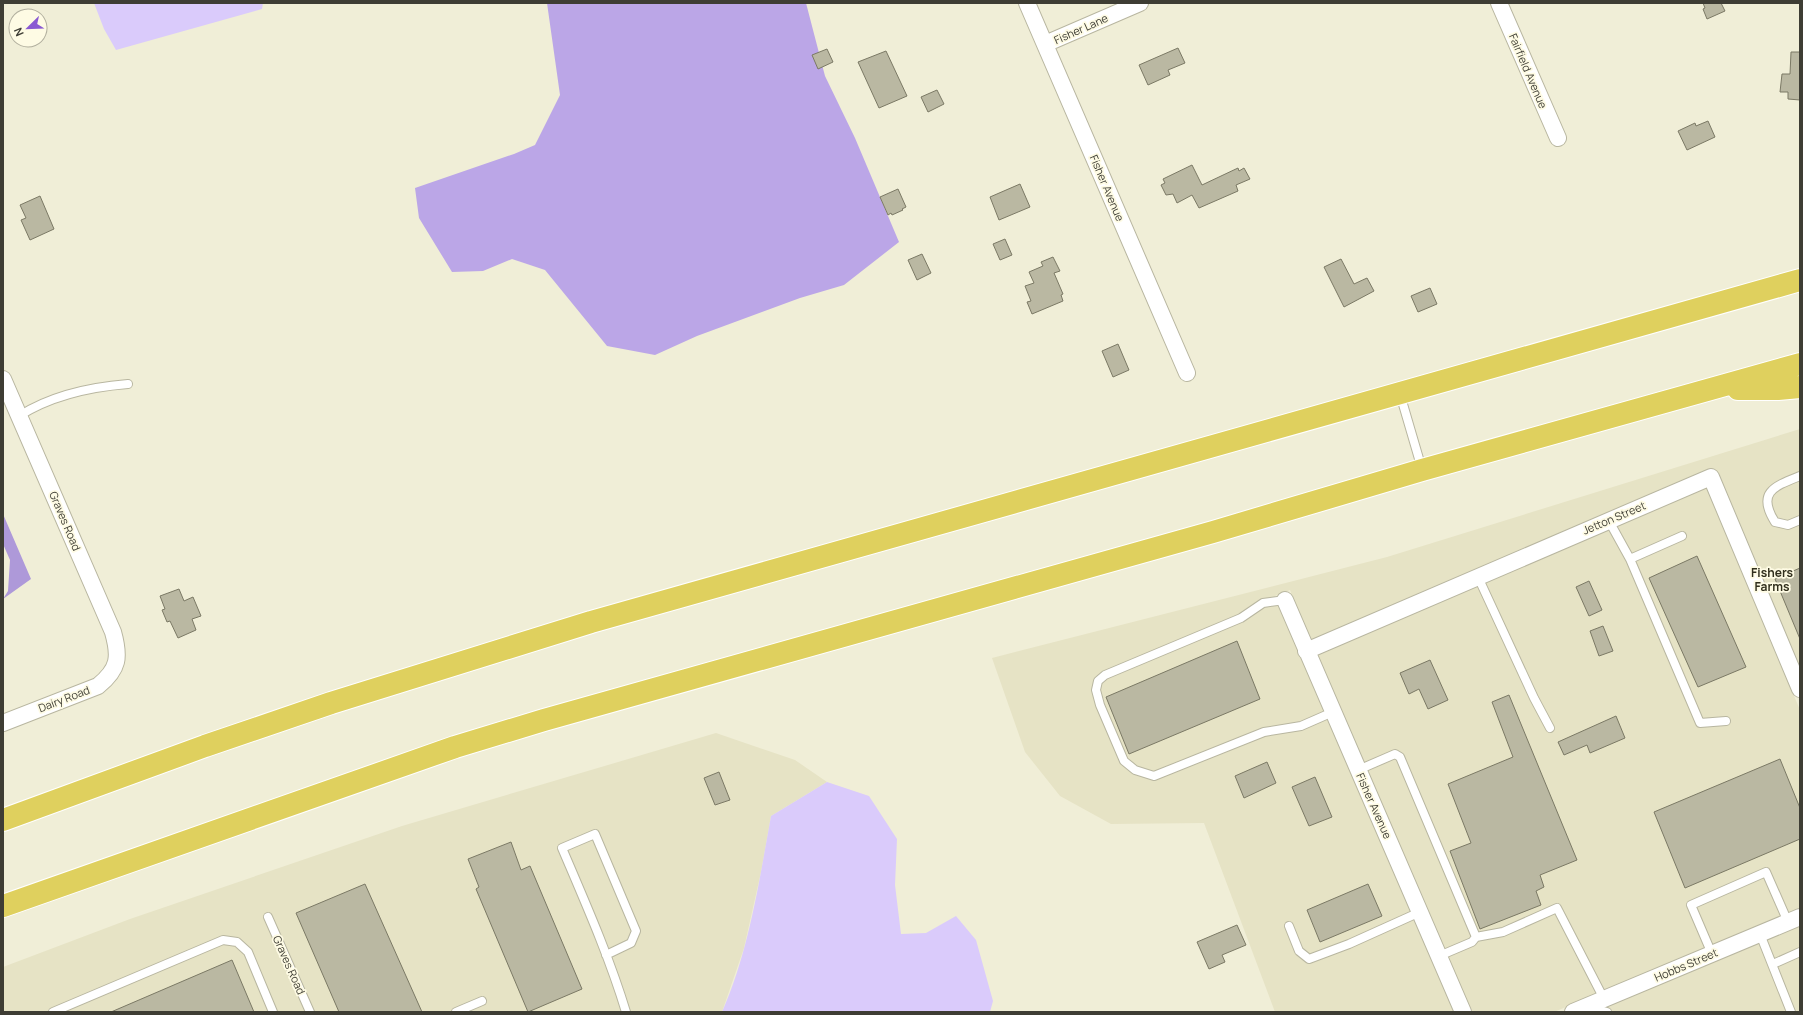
<svg xmlns="http://www.w3.org/2000/svg" width="1803" height="1015" viewBox="0 0 1803 1015" font-family="Manrope,sans-serif">
<style>
.built{fill:#e6e3c5}
.green{fill:#dacbfb}
.forest{fill:#bba6e7}
.water{fill:#ae99d9}
.building{fill:#bab8a2;stroke:#7b7965}
.lines{fill:none;stroke-linecap:round;stroke-linejoin:round}
.lane-casing{stroke:#b8b6a0;stroke-width:10}
.street-casing{stroke:#b8b6a0;stroke-width:18}
.highway-casing{stroke:#fff;stroke-width:24}
.lane{stroke:#fff;stroke-width:8}
.street{stroke:#fff;stroke-width:16}
.highway{stroke:#dfd05e;stroke-width:22}
.labels{text-anchor:middle;stroke-width:3.5;stroke-linejoin:round;paint-order:stroke}
.street-label{font-size:11px;fill:#3e3d34;stroke:#fefbe4}
.neighbourhood-label{font-size:12px;font-weight:bold;fill:#312f1d;stroke:#fefbe4}
</style>
<rect width="100%" height="100%" fill="#f0eed7"/>
<path class="built" d="M1800,429V667L1719,474L1708,470L1311,641L1290,590L1275,596L1454,1012H1275L1204,823L1111,824L1060,796L1025,752L992,658L1387,557Z
M1706,487L1800,710V909L1554,1012H1472L1317,654Z
M716,733L795,760L827,782L771,816L761,872L744,948L722,1012H3V967L130,919L402,826Z
M1800,925V1012H1592Z"/>
<path class="green" d="M94,3H263L262,9L116,50L104,29Z
M827,782L869,796L897,839L895,885L901,934L926,933L956,916L976,940L993,1001L990,1012H722C749,951 759,882 771,816Z"/>
<path class="forest" d="M547,3H806L825,76L855,138L899,242L844,285L800,298L697,336L655,355L607,346L545,270L512,259L483,271L452,272L419,218L415,188L514,154L535,145L560,95Z"/>
<path class="water" d="M3,514L31,579L3,599L8,591L10,560L3,544Z"/>
<path class="building" d="M1703,3H1721L1725,11L1707,19L1703,9L1705,8Z
M1178,48L1185,63L1168,70L1170,75L1148,85L1139,65Z
M827,49L833,62L818,69L812,55Z
M886,51L907,96L879,108L858,62Z
M1791,52H1800V100L1788,99V92H1780L1782,74H1790Z
M937,90L944,104L928,112L921,97Z
M1708,121L1715,137L1687,150L1678,131L1695,123L1696,126Z
M1192,165L1202,185L1238,168L1239,171L1244,168L1250,179L1236,185L1238,191L1199,208L1192,195L1177,203L1173,194L1166,195L1161,185L1165,183L1163,179Z
M1020,184L1030,207L999,220L990,197Z
M898,189L906,207L902,209L903,210L892,215L891,213L888,215L880,197Z
M40,196L54,229L30,240L21,220L26,218L20,205Z
M1005,239L1012,255L1000,260L993,244Z
M922,254L931,273L917,280L908,260Z
M1053,257L1060,271L1054,273L1063,294L1061,295L1063,301L1032,314L1027,302L1031,301L1025,286L1034,283L1029,272L1043,266L1041,262Z
M1341,259L1354,284L1367,278L1374,291L1344,307L1324,267Z
M1430,288L1437,304L1418,312L1411,296Z
M1118,344L1129,370L1113,377L1102,351Z
M1697,556L1746,667L1698,687L1649,578Z
M1800,568V639L1775,579Z
M1589,581L1602,610L1589,616L1576,587Z
M179,589L184,601L193,597L201,616L192,619L196,630L178,638L170,621L167,622L162,610L165,609L160,596Z
M1603,626L1613,651L1599,656L1590,631Z
M1237,641L1260,699L1129,754L1106,697Z
M1430,660L1448,700L1428,709L1419,689L1409,694L1400,673Z
M1509,695L1577,860L1540,875L1544,887L1536,891L1541,905L1480,929L1450,851L1471,843L1448,784L1513,757L1492,702Z
M1616,716L1625,738L1590,753L1587,745L1564,755L1558,742Z
M1780,759L1800,808V839L1685,888L1654,812Z
M1267,762L1276,783L1244,798L1235,776Z
M719,772L730,800L715,805L704,778Z
M1315,777L1332,817L1309,826L1292,787Z
M511,842L521,870L530,866L582,989L528,1012L476,889L479,887L468,859Z
M365,884L422,1012H339L296,913Z
M1368,884L1382,916L1320,942L1307,910Z
M1237,925L1246,945L1222,955L1225,962L1209,969L1197,942Z
M232,960L254,1012H111Z"/>
<g class="lines">
<g class="lane-casing">
<path id="lane" d="M1400,394L1422,469
M19,416C52,395 90,387 128,384
M1800,476C1775,486 1756,492 1775,522L1788,525L1800,520
M1609,521L1630,559L1700,723L1726,721
M1630,559L1682,536
M1478,577L1534,698L1550,728
M1285,600L1263,603L1241,618L1105,675L1098,681L1096,690L1100,705L1124,761L1135,770L1154,776L1264,732L1301,726L1333,712
M1358,770L1395,754L1400,757L1476,937L1472,942L1439,956
M268,917L310,1012
M1289,926L1299,951L1309,959L1349,944L1420,912
M1760,934L1791,1012
M1476,937L1503,932L1557,908L1604,999
M1712,954L1691,905L1766,872L1788,922
M606,955L631,943L636,931L595,834L562,848C585,902 609,956 626,1012
M1773,964L1800,952
M1590,1007L1607,1012
M53,1012L223,940L237,942L248,952L273,1012
M456,1012L482,1001"/>
</g>
<g class="street-casing">
<path id="street" d="M1027,3L1187,373
M1499,3L1558,138
M1045,44L1140,3
M3,379L113,632C120,657 119,669 98,686L3,723
M1285,600L1463,1012
M1306,651L1711,477L1800,689
M1573,1012L1800,917"/>
</g>
<g class="highway-casing">
<path id="highway" d="M1738,389H1778L1800,387
M3,820L205,746L331,703L591,622L1800,280
M3,906L455,747L544,720L1213,532L1422,470L1800,364"/>
</g>
<use href="#lane" class="lane"/>
<use href="#street" class="street"/>
<use href="#highway" class="highway"/>
</g>
<g class="labels">
<g class="street-label">
<text transform="translate(1081 29) rotate(-24)" y="4">Fisher Lane</text>
<text transform="translate(1528 71) rotate(67)" y="4">Fairfield Avenue</text>
<text transform="translate(1107 188) rotate(67)" y="4">Fisher Avenue</text>
<text transform="translate(1614 518) rotate(-23)" y="4">Jetton Street</text>
<text transform="translate(65 521) rotate(67)" y="4">Graves Road</text>
<text transform="translate(64 699) rotate(-21)" y="4">Dairy Road</text>
<text transform="translate(1374 806) rotate(66)" y="4">Fisher Avenue</text>
<text transform="translate(289 965) rotate(66)" y="4">Graves Road</text>
<text transform="translate(1686 965) rotate(-23)" y="4">Hobbs Street</text>
</g>
<g class="neighbourhood-label">
<text x="1772" y="577">Fishers<tspan x="1772" dy="14">Farms</tspan></text>
</g>
</g>
<rect width="1803" height="1015" fill="none" stroke="#3e3d34" stroke-width="8"/>
<g transform="translate(28 28) rotate(247)"><circle r="19" fill="#fefbe4" stroke="#b1af9e"/>
<path d="M0-3L7 15L0 10L-7 15Z" fill="#8a59d2"/>
<text y="-6" font-size="11" font-weight="bold" text-anchor="middle" fill="#3e3d34">N</text>
</g>
</svg>
